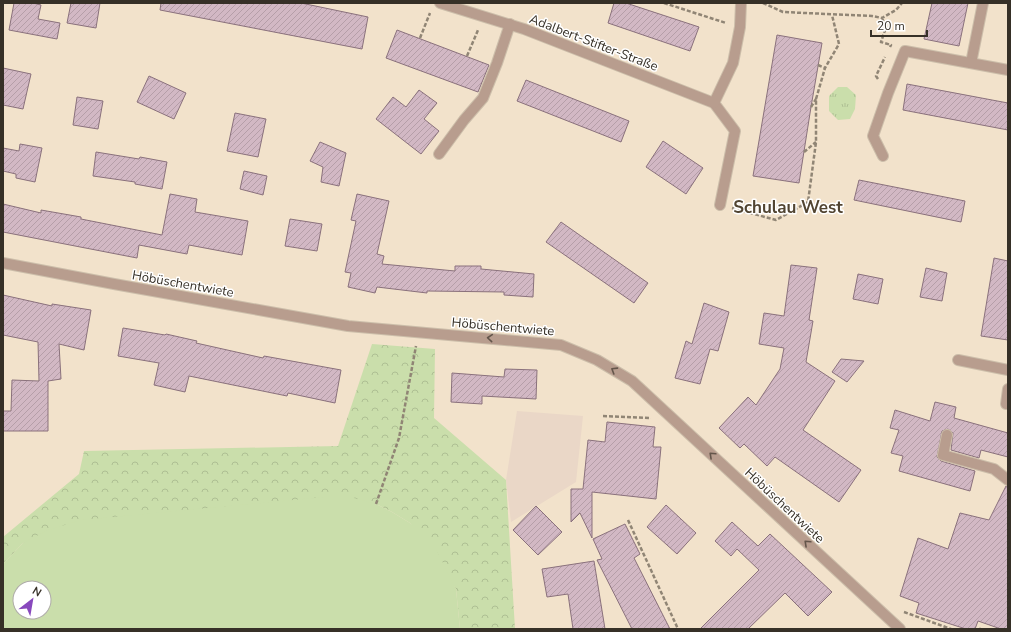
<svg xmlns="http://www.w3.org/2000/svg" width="1011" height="632" viewBox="0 0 1011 632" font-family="'Nunito Sans',sans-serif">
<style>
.education{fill:#ead7c7}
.forest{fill:url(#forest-crowns)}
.park{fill:url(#park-tufts)}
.pitch{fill:#cadeab;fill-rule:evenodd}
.building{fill:url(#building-hatch);stroke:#8a717c}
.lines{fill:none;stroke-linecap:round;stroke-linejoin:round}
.service-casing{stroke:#ccbeaa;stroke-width:12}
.minor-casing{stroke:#ccbeaa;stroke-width:12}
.path{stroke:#908575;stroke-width:2.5;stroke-dasharray:4 2;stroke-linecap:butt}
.service{stroke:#b89d8e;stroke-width:10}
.minor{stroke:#b89d8e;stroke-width:10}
.oneway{stroke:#64564b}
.labels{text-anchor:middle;stroke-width:3;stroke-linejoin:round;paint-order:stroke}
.street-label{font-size:13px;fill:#363027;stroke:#fff}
.district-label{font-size:17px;font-weight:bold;fill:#514431;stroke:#fff}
</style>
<defs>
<pattern id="forest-crowns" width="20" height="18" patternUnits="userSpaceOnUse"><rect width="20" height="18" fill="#cadeab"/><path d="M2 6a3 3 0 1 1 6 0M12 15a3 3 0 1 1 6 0" fill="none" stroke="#aebf93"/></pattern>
<pattern id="park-tufts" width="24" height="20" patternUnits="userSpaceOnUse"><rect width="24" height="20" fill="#cadeab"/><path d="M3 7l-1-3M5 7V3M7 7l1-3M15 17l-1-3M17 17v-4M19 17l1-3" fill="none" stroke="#aebf93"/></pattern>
<pattern id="building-hatch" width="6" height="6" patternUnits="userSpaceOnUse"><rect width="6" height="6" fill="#d2b8c4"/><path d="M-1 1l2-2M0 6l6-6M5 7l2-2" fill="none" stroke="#b59ea8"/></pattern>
</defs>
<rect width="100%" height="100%" fill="#f2e2cb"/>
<path class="education" d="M517,411L583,416L576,482L511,522L506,480Z"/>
<path class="forest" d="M372,344L435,349L434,418L506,480L515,629H460L456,589L410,523L392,512L376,504L23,543L3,564V537L79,474L84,451L338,446Z"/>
<path class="park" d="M838,87H847L856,95L855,109L850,119L838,120L829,111V96Z"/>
<path class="pitch" d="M324,497H350L376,504L392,512L410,523L436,549L456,589L460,629H3V564L23,543L48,530L81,520ZM20,588H44V612H20Z"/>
<path class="building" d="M14,3H33L41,5L38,19L60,23L57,39L9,30Z
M71,3H100L96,28L67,23Z
M161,3H301L368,17L362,49L160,10Z
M614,3H626L699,27L690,51L608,23Z
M932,3H968L959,46L924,39Z
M397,30L489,65L478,92L386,58Z
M777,35L822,43L811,107L799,183L753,176Z
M3,68L31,74L23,109L3,105Z
M149,76L186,93L174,119L137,102Z
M526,80L629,121L621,142L517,101Z
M907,84L1008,103V130L903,110Z
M419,90L437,103L424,119L439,131L421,154L376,119L393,97L406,107Z
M77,97L103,101L98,129L73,125Z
M235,113L266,119L258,157L227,151Z
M663,141L703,168L686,194L646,167Z
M320,142L346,153L339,186L321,182L323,167L310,161Z
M20,144L42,148L35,182L16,178V174L3,171V148L19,151Z
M96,152L139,159L140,157L167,162L162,189L135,184V182L93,176Z
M244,171L267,176L263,195L240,189Z
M859,180L965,201L961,222L854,200Z
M170,194L197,199L195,212L248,221L242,255L189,245L187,254L139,245L137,258L3,232V204L41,213V210L81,217V219L162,235Z
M357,194L389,201L377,254L384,256L382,264L455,271V266H481V269L534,274L533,297L504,295V292L427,291V293L377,287L375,293L348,287L351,273L345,272L356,221L351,220Z
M290,219L322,224L317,251L285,246Z
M561,222L648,283L634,303L546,242Z
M994,258L1008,261V340L981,336Z
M791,265L817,268L809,320L813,321L806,362L835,381L803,430L861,470L839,502L775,457L767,466L744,444L740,448L719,428L748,397L756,405L780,369L784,348L759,344L764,313L784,316Z
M926,268L947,273L942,301L920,297Z
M858,274L883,279L878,304L853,299Z
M3,295L52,306V304L91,310L84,350L59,344L61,379L48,381V431H3V411H11L12,380L39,381L38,342L3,335Z
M704,303L729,312L718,351L710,349L700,384L675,378L686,341L692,344Z
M123,328L165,335L166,334L197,341L196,343L263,358L264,356L341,370L335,403L288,393L287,396L189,376L185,392L154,385L159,363L118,356Z
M841,359L864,361L847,382L832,372Z
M505,369L537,370L536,399L482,396V404L451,402L452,373L504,377Z
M935,402L956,407L954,418L1008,433V457L981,450L979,458L951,450L953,433L948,429L942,431L937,457L941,461L975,471L970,491L899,471L903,456L891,453L899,430L890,428L895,410L930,421Z
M607,422L655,427L653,447H661L656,499L592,492V538L580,513L571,522V489H583L588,440L605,442Z
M1006,486H1008V629H1001L978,621L975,629H966L916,613L919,603L900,596L918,538L948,549L960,513L989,520Z
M666,505L696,533L677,554L647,527Z
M536,506L562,532L538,555L513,530Z
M732,522L758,546L770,534L832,592L808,616L785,593L748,629H700L759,570L737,549L731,556L715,541Z
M625,524L640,554L634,558L670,629H632L597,560L602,559L593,539Z
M594,561L605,629H573L568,594L547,597L542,569Z"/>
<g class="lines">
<g class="service-casing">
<path id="service" d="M971,63L983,3
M714,103L735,131L720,205
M439,154L464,120L483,98L497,63L510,24
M958,360L1008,370
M1008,389L1006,404H1008
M947,435L943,455L994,469L1008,480"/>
</g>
<g class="minor-casing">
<path id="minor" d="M440,3L524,29L714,103L733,63L740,27L741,3
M883,156L873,136L888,93L905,51L1008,70
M3,263L114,284L348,326L561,345L597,360L632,381L900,629"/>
</g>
<path class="path" d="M664,3L726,23
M763,3L783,12L872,16L882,18L896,10L902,3
M882,18L886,27L881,42L891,45L890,47
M420,38L430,13
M467,56L478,30
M818,65L825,68
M878,79L876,76L885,57
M811,107L816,99
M804,152L816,142
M732,208L776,220L808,202L816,142V99L825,68L839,44L832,15
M603,416L651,418
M376,504L399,438L416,346
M628,520L678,629
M904,612L951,629
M979,629H981"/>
<use href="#service" class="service"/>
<use href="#minor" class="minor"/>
</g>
<defs><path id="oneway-chevron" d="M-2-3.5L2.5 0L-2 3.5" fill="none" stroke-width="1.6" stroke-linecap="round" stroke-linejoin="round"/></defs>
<g class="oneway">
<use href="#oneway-chevron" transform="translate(490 338) rotate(-175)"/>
<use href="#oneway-chevron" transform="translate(614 370) rotate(-148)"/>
<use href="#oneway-chevron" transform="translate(712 455) rotate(-137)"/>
<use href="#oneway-chevron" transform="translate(807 543) rotate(-137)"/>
</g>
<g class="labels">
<g class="street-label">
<text transform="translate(594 42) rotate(21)" y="5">Adalbert-Stifter-Straße</text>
<text transform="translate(183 283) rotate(10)" y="5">Höbüschentwiete</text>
<text transform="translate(503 326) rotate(5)" y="5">Höbüschentwiete</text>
<text transform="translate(785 505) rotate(43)" y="5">Höbüschentwiete</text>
</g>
<g class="district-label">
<text x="788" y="213">Schulau West</text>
</g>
</g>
<rect width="1011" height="632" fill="none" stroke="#363027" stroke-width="8"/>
<g transform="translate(32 600) rotate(31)"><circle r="19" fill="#ffffff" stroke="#afaca9"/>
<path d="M0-3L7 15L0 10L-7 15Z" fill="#8848bd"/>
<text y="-6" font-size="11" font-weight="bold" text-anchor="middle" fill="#363027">N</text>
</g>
<path d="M871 30v6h56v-6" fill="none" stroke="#363027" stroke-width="2"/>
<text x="877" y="30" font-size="12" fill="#363027" stroke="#ffffff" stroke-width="3" paint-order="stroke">20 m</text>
</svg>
